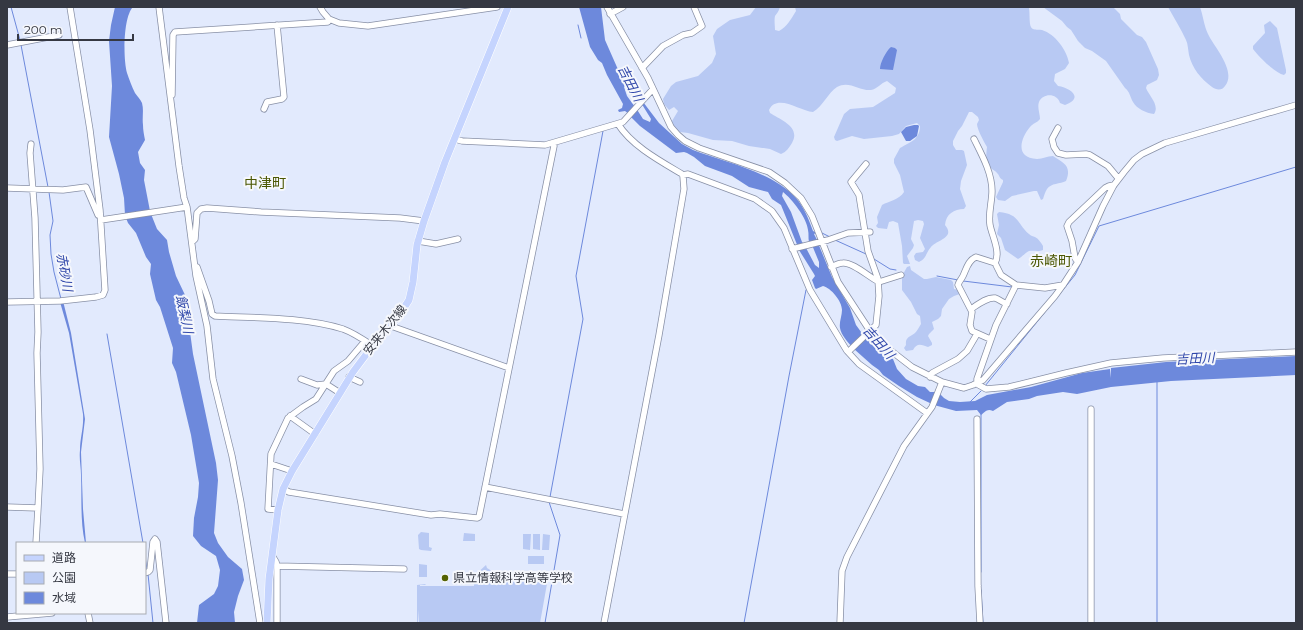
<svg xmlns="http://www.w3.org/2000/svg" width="1303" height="630" viewBox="0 0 1303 630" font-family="Montserrat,'Noto Sans JP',sans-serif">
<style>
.green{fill:#b8c9f3}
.water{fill:#6d89dc}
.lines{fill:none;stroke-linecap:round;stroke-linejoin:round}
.stream{stroke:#6d89dc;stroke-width:1}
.minor-casing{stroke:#8890a6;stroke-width:7}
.major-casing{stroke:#fff;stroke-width:8}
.minor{stroke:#fff;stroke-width:5.5}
.major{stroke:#c5d4fe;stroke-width:7}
.poi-dot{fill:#546203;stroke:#f5f7fc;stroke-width:1.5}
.labels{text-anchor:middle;stroke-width:4;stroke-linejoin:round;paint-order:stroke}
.street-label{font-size:12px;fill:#353842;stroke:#f5f7fc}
.poi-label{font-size:12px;fill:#353842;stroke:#f5f7fc;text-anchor:start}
.water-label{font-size:13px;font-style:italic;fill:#3047aa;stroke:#f5f7fc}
.quarter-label{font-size:14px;fill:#4b5702;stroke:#f5f7fc}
</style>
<rect width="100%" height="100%" fill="#e2eafd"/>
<path class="green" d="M756,7H780C779,11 777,13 775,16C774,20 775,26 775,30L779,31C787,27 791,19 796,11L795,7H1027L1029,8C1030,13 1029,24 1031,27C1033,31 1038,29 1042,30C1055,34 1067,50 1069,63L1065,69L1055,74L1054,81L1058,86C1071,88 1084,98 1065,105L1060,103C1057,93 1043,93 1039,102C1037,107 1040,114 1040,119C1037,123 1033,123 1030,127C1020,139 1015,158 1037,159C1043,159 1047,156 1053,156C1064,163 1072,166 1066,181C1060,184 1051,183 1047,189C1045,192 1044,196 1043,199L1041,200L1037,191H1034L1012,196L1005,201L998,200L996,197L1003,182V180C999,178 1000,176 997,173C996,171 993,170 992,169C985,162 986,155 987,147C984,142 977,129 977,124L979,120L978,117L972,112H969L962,126L958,131L953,141V145L956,150H962L964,151L967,165L961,181L960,189L966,206L964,209C954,209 946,214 945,225C956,238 936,240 931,247C925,254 927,258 919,262L915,260L914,256L916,253L923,252L925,249L920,238L924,224L923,221L918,220L914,221L911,239L914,245L913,248L907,256L910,264H904L903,263L902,246L898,223L893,221L889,222L887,229L878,228L876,226L878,223L877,217L882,205C889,201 899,200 904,192L900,175L894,163V159L900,148C911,142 920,139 920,126L917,123L906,126L899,134L892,136L864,139L852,136L837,141L835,140L834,137L844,114L850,109L873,107L895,93L896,88L887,81C881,83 877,89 871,90C859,91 849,80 837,87C828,93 823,106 813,112C800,111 777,93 769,110L770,113C781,120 801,127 792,143C789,148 786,152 781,154L770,149L749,146L732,141L713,140L688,133L680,132L673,127L672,121L678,111L674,107L669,110L664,104L663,99L671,86L676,82L698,76L712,63L716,54L713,36L717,29L730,20L750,15Z
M1043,7H1113L1120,14L1121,19L1137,35L1142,37L1146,42L1158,69L1159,75L1157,80L1147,85L1146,88C1149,96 1160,105 1154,114C1146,113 1137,109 1133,102C1130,97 1130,92 1125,88L1106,61L1092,51L1085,48L1078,41L1071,30L1067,27L1062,21Z
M1168,7H1200C1203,15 1204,26 1208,34C1214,47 1237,71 1225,86C1222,91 1216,90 1212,87C1201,79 1192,68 1189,55C1188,50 1188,44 1186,40C1181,29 1174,18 1168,7Z
M1270,21L1277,28L1286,70V73L1284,75C1275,73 1259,57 1253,49V46L1265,33L1264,25Z
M999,212C1020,214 1017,224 1029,234C1031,236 1033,236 1035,237C1039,239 1041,243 1043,246V250C1038,252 1034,250 1029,251C1025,253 1022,257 1018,259L1005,250L1001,238L997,234L999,225L997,214Z
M910,266L911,270L924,279H927L936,277L951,280L953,282L954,289L959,290L960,294L954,296L949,299L942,309L941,316L938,319L932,322L934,329L929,334L928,336L932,343V345L928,347C922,345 917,342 913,350L906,351L904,348L906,345C905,337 910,337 915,333C917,331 919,327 921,324L920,316L917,314L911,302L902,290V276L907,267Z
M421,532L429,533V547L432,548L431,551L421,550L419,549L418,535Z
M464,533L475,534V541H463Z
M523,534H531L530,550L523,549Z
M533,534H540V550L533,549Z
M543,534L550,535L549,550H542Z
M528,556H544V564H528Z
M419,564L427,565V577H419Z
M486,565L487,568L495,573L543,574L548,578L540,623H419V610L418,623H417V585L426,584L425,585H420V586H474L475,575Z"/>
<path class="water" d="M115,7H133C123,17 123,59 127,73C129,79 132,87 135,93C138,97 140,99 142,103C144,110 142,117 143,125C143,130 144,135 145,140L138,152L140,163L145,170L144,180L150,211L125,215L124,198L119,174L109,137L112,86L109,41L111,25Z
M579,7H601L605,40L620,74L631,86L659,123L682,144L693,150C725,162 772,172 796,198C804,207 809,220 813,231L815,232L816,233L814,234L818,242H809C808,238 809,234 808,230C807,218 792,199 783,192L782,196L791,212L802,242L805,245L798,247L781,205L772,199L768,192L749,187L732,176L705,166L694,157L687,153L684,152L676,153L640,126L629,115L636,108L643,119L650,122L651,119L643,106L631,95L628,88L625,86L624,87L627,96L635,107L629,114L625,111L619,112L618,110L622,108L623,104L607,75L602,63L598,60L590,47Z
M891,47L895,48L897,50L893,70L880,69C880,63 886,51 891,47Z
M914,125H918L919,126L917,136L910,141H906L901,132L906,127Z
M151,214L157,229L167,240L169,252L176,276L185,295L193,354L216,463L218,480L214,533L218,543L228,557L242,569L244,580L238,596L234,612L235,623H197L199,605L214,594L218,586L220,570L216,556L201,546L193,536L194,518L198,497L199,483L191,435L176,372L172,363L173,348L160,307L156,300L150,274L151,264L146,257L136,233L128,223L126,218Z
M818,243L832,277L850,308L856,325L864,336L852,347C848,342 841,335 840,328C839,322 842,316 842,310C842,301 831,288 823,286L816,289L815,288L812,280L815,276L814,274L799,250L805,246L815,265L819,268V262L812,245Z
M63,301L71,333L85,419L81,452L83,509H82H83L86,543H85C80,521 82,498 81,475C81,467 79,459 80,450C80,438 84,427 83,414L69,333L60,302Z
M865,336L882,352L893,359L897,369L906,379L918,386L925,387L930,392H937L932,404L917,397L899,386L883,375L879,370L872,365L854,349Z
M1296,356V375L1171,381L1111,387L1077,394L1063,392L1037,396L1029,399L1007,402L993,411C987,408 985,412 981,415L977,410L956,411L934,405L940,394L944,398L949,401L960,402L975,401L987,395L1031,387L1082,373L1110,369L1111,378V368L1166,362Z"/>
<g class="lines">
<path class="stream" d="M11,7L20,40
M578,25L581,38
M21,45L48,187
M49,192L53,221L50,235L51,254L54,272L61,299
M822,233L830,237
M835,240L866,254
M874,259L890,269L896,270
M937,276L958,280
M963,281L1012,287
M107,334L143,543
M1157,382V623
M985,386L1075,275L1099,226L1296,167
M970,402L981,391
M550,497L583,319L576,276L603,131
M145,557L147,569
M981,572V414
M148,574L153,623
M981,590L983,623
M545,623L560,535L549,502
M744,623L789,376L806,290"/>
<g class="minor-casing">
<path id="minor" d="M159,7L179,166L184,198L187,207L196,276L207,326L213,379L232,456L241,503L260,623
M320,7L323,12L329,19L339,23L368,26L497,7
M607,7L648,78L671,127L678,135L685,141L699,148L769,172L785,183L801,198L812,216L838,282L870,331L881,343L912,367L942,382L964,388L973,385L983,380L1055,296L1063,285L1078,262L1103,206L1114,185L1124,172L1134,160L1142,154L1165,143L1296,105
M610,14L623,7
M7,45L59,35
M642,68L663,46L683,35L692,33L702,26L694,7
M172,95L173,35L175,32L328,22L329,19
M264,109L267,102L282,99L284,97L277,25
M1058,128L1052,139L1054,147L1058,153L1066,155L1086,154L1090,155L1108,166L1118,178
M455,139L462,141L545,145L623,122L653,89
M974,139C982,155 992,173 992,191C992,202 988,214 990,225C992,236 1001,252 995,263
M31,144L30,153L35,218L38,332L37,353L40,469L38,508
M683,175L688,174L755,199L772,211L784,228L810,290L847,351L859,364L927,413
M7,188L63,190L86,187L98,215
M101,220L187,207
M418,241L436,244L458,239
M192,242L195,239L197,213L201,209L207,208L261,212L400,218L424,221
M792,249L828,240L848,233L870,232
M1078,262L1075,258L1072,241L1067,226L1069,222L1105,188L1109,186L1114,185
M197,267L209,301L212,314L215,316C255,318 304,317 343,329C354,333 364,340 373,346
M831,267C835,265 839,263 843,263C853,262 870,278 879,282L901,275
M7,302L60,301L96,297L103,295L105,290L100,210L90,130L70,7
M971,309C977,305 987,297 995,298C999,299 1003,303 1007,304
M391,326L509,368
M990,339L972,331L970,325L972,312L958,285C959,281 961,280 963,276C966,270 968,260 976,257L995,263L1001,275L1016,285
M848,352L876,325L879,296L878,279L868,251L859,195L851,182L866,164
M349,377L360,382
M930,377L932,373L958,359L967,351L977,334
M301,379L317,385L326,384L340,393
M977,384L986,389L1009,387L1066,373L1111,363L1163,358L1296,352
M977,384V379L996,325L1016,285L1045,288L1063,285
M1091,409V623
M290,416L315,434
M977,419L978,586L980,623
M271,464L292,471
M485,487L624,514
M283,489L289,492L431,515L440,514L477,518L479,517L554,146L553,143
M7,507L38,508L36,543
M278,510L268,509L271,454L288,418L303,407L316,399L334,371L348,361L365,341
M273,557L276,562L277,566V623
M277,566L404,569
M145,573L148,572L150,570L153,542L155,539L157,542L166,623
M7,574H17
M88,613L90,623
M7,617L52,613
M604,623L659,335L684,189L683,176L682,174C660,161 632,146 618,124
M840,623L842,571L847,557L904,446L932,407L942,382"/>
</g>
<g class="major-casing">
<path id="major" d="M267,623L269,579L278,510L283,489L292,471L353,372L365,356L398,317L409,300L413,282L417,245L424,221L445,162L508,7"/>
</g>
<use href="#minor" class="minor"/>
<use href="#major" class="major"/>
</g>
<circle class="poi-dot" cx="445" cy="578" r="4"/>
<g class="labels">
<g class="street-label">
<text transform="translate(385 330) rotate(-51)" y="4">安来木次線</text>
</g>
<g class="poi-label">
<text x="453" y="582">県立情報科学高等学校</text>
</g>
<g class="water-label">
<text transform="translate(631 83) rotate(63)" y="5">吉田川</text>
<text transform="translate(65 272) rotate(80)" y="5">赤砂川</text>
<text transform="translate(185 314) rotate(78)" y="5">飯梨川</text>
<text transform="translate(879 342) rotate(48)" y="5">吉田川</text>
<text transform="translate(1195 358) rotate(-3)" y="5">吉田川</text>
</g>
<g class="quarter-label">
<text x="265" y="188">中津町</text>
<text x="1051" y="266">赤崎町</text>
</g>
</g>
<rect width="1303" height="630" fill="none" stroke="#353842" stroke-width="16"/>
<rect x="16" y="542" width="130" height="72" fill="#f5f7fc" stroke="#a8abb2"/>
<rect x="24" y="555" width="20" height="6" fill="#c5d4fe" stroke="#a8abb2"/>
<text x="52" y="562" font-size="12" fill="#353842">道路</text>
<rect x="24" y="572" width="20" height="12" fill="#b8c9f3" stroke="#a8abb2"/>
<text x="52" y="582" font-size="12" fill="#353842">公園</text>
<rect x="24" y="592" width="20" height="12" fill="#6d89dc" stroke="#a8abb2"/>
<text x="52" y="602" font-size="12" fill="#353842">水域</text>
<path d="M18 34v6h115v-6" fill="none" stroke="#353842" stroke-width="2"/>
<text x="24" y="34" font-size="12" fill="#353842" stroke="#f5f7fc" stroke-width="3" paint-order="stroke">200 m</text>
</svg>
